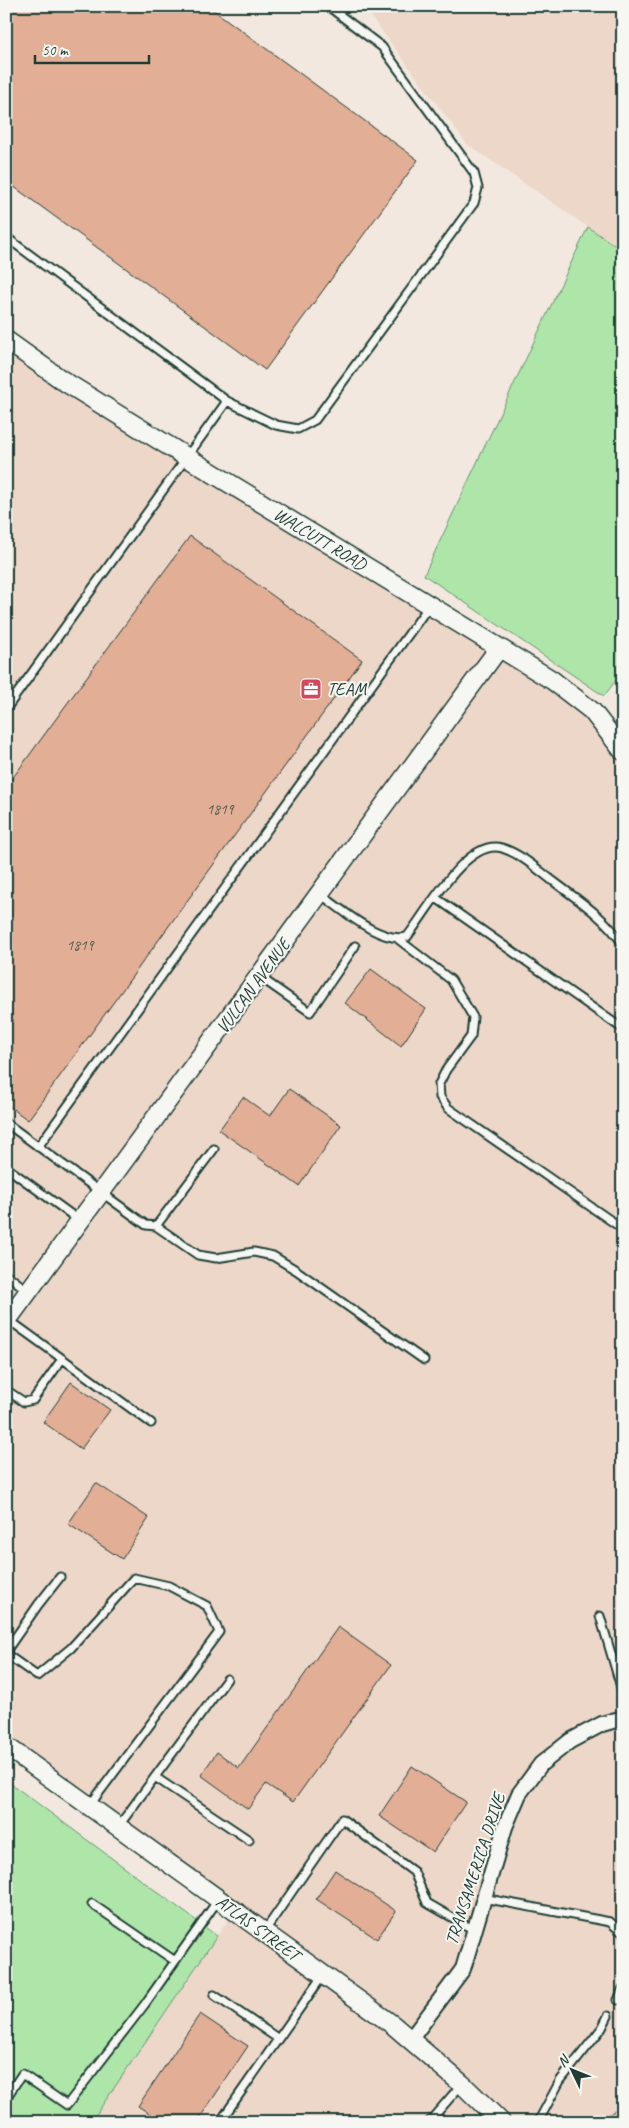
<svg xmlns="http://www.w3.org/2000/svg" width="629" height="2128" viewBox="0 0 629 2128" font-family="Caveat,sans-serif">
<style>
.built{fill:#edd7c9}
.green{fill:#aee6aa;stroke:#66926f}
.building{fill:#e2ae95;stroke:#1f3d34}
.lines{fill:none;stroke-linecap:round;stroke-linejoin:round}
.service-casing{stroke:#1f3d34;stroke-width:11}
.minor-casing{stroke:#1f3d34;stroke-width:18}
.tertiary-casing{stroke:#1f3d34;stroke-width:21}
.service{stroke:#f6f6f2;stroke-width:7}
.minor{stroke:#f6f6f2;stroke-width:14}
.tertiary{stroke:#f6f6f2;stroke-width:18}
.labels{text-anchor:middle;stroke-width:4;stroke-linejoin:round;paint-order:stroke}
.number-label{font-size:15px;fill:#50594c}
.street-label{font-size:18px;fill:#1f3d34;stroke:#f6f6f2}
.poi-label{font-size:18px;fill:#1f3d34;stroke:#f6f6f2;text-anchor:start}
</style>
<rect width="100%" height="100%" fill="#f2e8df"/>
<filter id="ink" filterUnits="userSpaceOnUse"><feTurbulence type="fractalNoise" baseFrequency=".02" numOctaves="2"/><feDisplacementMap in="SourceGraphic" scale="10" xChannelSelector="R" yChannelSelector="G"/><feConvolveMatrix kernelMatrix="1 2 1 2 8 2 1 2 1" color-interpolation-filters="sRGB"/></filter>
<g filter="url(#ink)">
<path class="built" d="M363,6H623V251L467,144Z
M6,340L552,680L623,751V2122H91L234,1911L6,1746Z"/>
<path class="green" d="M588,227L623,251V671L604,696L424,575Z
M6,1780L217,1936L91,2122H6Z"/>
<path class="building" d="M6,6H208L418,160L265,370L6,181Z
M190,536L362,660L28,1120L6,1104V787Z
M371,969L426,1009L401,1046L345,1003Z
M289,1089L341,1125L299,1186L219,1130L243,1097L270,1116Z
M71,1382L110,1410L81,1449L43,1422Z
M96,1483L149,1518L122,1559L68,1524Z
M338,1627L391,1665L293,1802L266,1784L248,1809L201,1775L217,1752L239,1768Z
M412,1766L466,1802L433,1852L379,1816Z
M335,1870L396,1911L377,1939L316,1899Z
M200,2014L248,2046L197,2122H162L138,2106Z
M623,2102V2122H602Z"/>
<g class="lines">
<g class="service-casing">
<path id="service" d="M6,237L227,401
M6,709L227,401L276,425L298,429L315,420L474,203L478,188L474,173L382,47L328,6
M320,894C343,910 379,943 407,937C427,912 466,838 502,848C521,854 537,869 553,881C578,900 605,917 623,944
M436,898L623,1029
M398,939L451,980L473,1017L471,1036L446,1070L439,1084L440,1097L448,1108L623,1229
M260,977L310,1012L355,946
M6,1123L146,1225L156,1226L214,1149
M38,1147L429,606
M6,1167L80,1221
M156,1226L198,1255L216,1258L254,1252L273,1256L296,1270L424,1360
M6,1274L28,1291
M9,1320L151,1423
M6,1390L24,1402L33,1400L62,1359
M600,1616L623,1694
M6,1651L38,1605L60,1577
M6,1654L37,1676L71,1648L134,1578L169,1586L207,1606L219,1632L90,1805
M155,1777L249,1840
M118,1827L227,1679
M483,1898L610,1922L623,1933
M92,1904L175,1961
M264,1932L342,1819L414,1872L427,1903L474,1930
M214,1995L277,2038
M618,2000L623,1988
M6,2098L22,2074L67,2105L145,2004L218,1900
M220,2122L323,1975
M429,2122L462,2084
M538,2122L560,2081L602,2028L608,2016"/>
</g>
<g class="minor-casing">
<path id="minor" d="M410,2040L463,1969L505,1827L519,1794L541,1764L570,1741L602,1724L623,1718"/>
</g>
<g class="tertiary-casing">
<path id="tertiary" d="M6,340L62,380L188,458L552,680L592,711L623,751
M6,1322L499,648
M6,1746L393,2025L462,2084L501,2122"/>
</g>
<use href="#service" class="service"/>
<use href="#minor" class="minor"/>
<use href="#tertiary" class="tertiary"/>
</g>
</g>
<defs>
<g id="office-square" transform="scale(1.125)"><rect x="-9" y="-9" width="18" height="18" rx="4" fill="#d1495b" stroke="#f6f6f2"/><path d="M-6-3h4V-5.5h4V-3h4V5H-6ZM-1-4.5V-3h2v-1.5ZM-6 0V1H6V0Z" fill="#fff"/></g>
</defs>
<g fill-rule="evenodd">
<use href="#office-square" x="311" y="689"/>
</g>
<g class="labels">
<g class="number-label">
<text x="220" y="814">1819</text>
<text x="80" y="950">1819</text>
</g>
<g class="street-label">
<text transform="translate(320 539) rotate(31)" y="6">WALCUTT ROAD</text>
<text transform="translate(253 986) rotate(-54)" y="6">VULCAN AVENUE</text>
<text transform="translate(475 1869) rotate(-72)" y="6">TRANSAMERICA DRIVE</text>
<text transform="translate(258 1928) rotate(36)" y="6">ATLAS STREET</text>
</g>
<g class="poi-label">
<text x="327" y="695">TEAM</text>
</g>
</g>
<rect width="629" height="2128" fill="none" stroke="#f6f6f2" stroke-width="25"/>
<rect x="12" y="12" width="604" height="2103" fill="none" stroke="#1f3d34" stroke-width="2" filter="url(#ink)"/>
<g transform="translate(572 2070) rotate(313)" stroke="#f6f6f2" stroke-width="4" paint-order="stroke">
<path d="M0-4L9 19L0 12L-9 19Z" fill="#1f3d34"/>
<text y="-8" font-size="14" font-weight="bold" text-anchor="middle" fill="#1f3d34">N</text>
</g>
<path d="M35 55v8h114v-8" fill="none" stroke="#1f3d34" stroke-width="2.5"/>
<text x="42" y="55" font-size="15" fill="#1f3d34" stroke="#f6f6f2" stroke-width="4" paint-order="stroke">50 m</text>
</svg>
